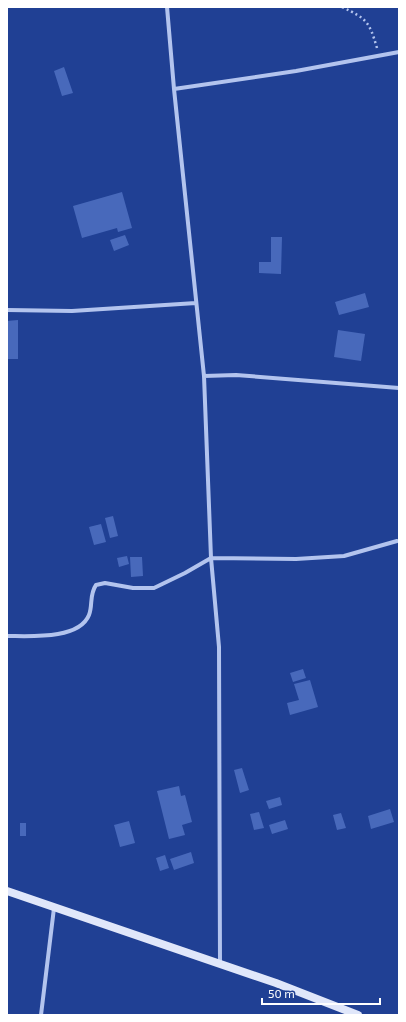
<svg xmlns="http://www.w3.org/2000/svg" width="406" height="1022" viewBox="0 0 406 1022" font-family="'Exo 2',sans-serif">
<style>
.building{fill:#4869bb}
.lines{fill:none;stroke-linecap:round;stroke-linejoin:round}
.path{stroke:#b3c4ee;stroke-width:2.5;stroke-dasharray:2 3;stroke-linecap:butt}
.minor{stroke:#b3c4ee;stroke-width:4}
.secondary{stroke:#e0e7fa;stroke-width:8}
</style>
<rect width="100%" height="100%" fill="#204094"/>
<path class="building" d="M64,67L73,93L62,96L54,71Z
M122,192L132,228L118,232L117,228L82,238L73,206Z
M125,235L129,245L114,251L110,240Z
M271,237H282L281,274L259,273V262H271Z
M365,293L369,307L339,315L335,302Z
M18,320V359H7V321Z
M338,330L365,334L361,361L334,357Z
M113,516L118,536L110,538L105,518Z
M101,524L106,542L94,545L89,527Z
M127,556L129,564L119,567L117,558Z
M130,557H142L143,576L131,577Z
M303,669L306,678L293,682L290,673Z
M310,680L318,707L290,715L287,703L299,700L294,684Z
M242,768L249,790L240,793L234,770Z
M179,786L181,796L185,795L192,822L182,825L185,835L169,839L157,791Z
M280,797L282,805L269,809L266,801Z
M390,809L394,822L371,829L368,816Z
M259,812L264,828L254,830L250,814Z
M341,813L346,828L337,830L333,815Z
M285,820L288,829L272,834L269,825Z
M129,821L135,843L120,847L114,825Z
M20,823H26V836H20Z
M191,852L194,863L174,870L170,859Z
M165,855L169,868L160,871L156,858Z"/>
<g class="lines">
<path class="path" d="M342,7C367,19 369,21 377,48"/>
<path class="minor" d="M167,7L174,89L204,376L211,558L219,647L220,964
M174,89L296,71L399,52
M7,310L72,311L196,303
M204,376L236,375L399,388
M7,636C29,636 79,640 89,615C93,605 89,595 96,585L105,583L133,588H154L185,573L211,558L296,559L344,556L397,541
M41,1015L54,908"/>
<path class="secondary" d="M7,891L276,983L358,1015"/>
</g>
<rect width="406" height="1022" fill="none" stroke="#ffffff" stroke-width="16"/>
<path d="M262 998v6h118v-6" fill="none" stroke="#ffffff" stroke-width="2"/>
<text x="268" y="998" font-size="12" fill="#ffffff" stroke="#204094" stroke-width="3" paint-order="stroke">50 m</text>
</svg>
